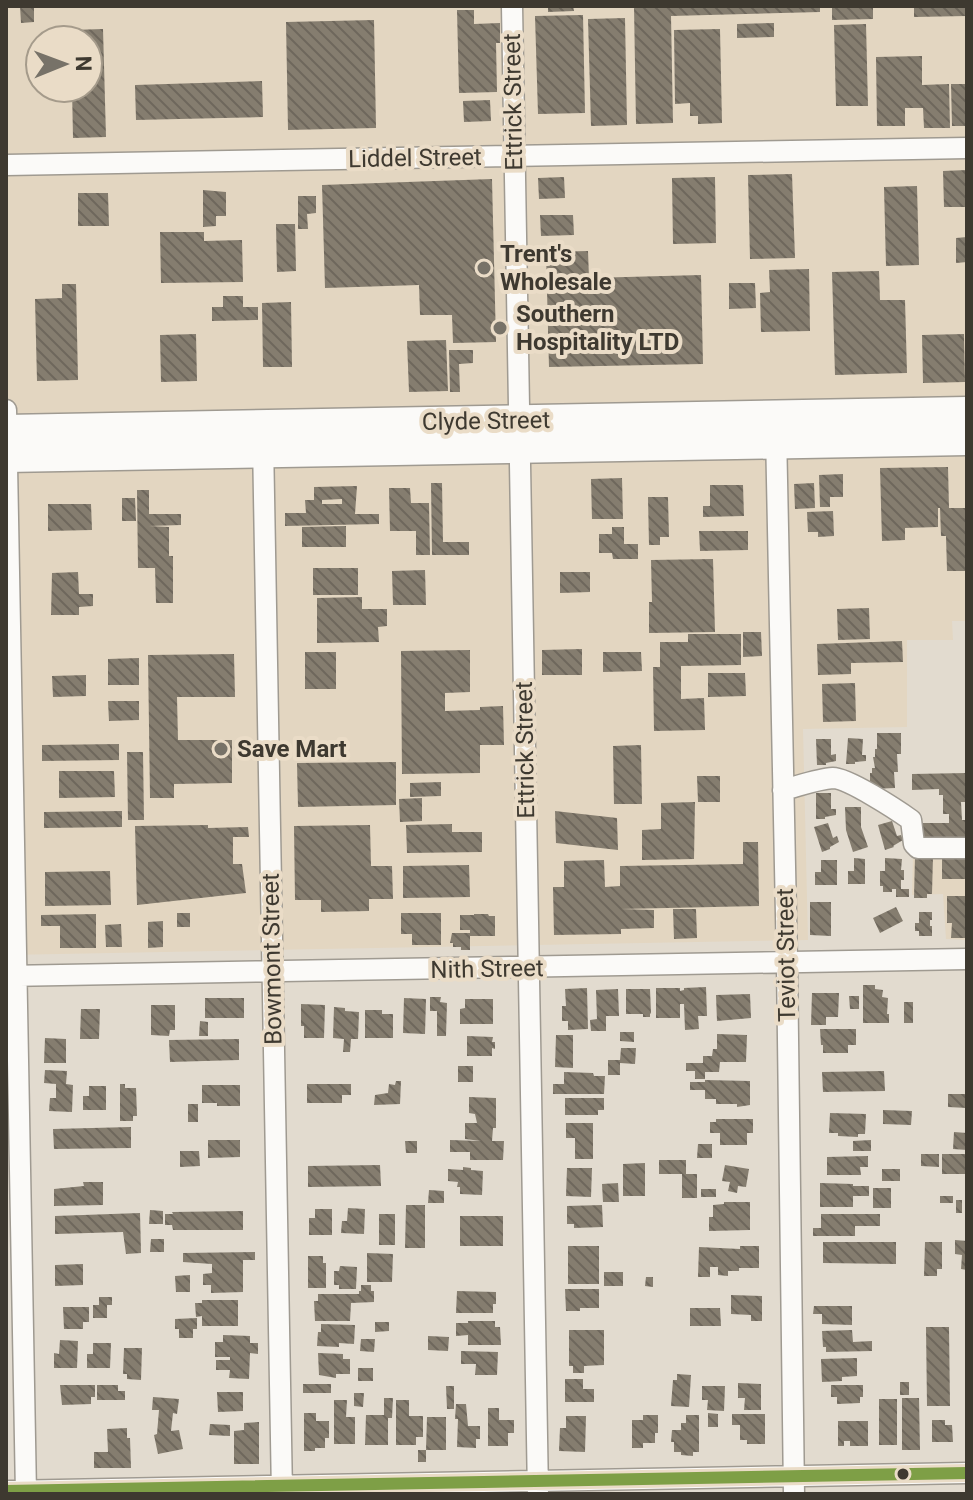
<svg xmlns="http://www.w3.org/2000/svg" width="973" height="1500" viewBox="0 0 973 1500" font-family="Roboto,sans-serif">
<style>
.built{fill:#e3d6c1;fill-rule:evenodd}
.building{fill:url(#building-back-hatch);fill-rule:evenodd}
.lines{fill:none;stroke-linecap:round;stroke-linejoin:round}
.minor-casing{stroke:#9f9a91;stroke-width:23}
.highway-casing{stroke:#9f9a91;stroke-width:33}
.minor{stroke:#fbfaf8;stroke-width:20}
.highway{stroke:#fbfaf8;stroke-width:30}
.bus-1-casing{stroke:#eadcc7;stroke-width:18}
.bus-1{stroke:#7e9f46;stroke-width:12}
.poi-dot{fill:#777268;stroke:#eadcc7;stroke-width:3}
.bus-dot{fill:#3e3930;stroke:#eadcc7;stroke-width:3}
.labels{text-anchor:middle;stroke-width:8;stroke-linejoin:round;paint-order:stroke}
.street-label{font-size:24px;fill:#3e3930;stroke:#eadcc7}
.poi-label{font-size:24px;font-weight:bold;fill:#3e3930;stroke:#eadcc7;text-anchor:start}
</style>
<defs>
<pattern id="building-back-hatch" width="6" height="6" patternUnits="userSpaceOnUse" patternTransform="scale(2)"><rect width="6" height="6" fill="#857d6f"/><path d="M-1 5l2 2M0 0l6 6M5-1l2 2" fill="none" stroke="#6e675c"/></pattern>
</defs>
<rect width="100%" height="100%" fill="#e2dbcf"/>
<path class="built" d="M6,6H967V621H952L953,640H907V727L803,729L808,940L6,955ZM40,40H88V88H40Z
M967,854V940L946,939L943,894L912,895L913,856Z"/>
<path class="building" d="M20,6H34V22L21,23Z
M548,6H573L574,11L548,12Z
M634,6H820V12L671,16L673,123L636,124Z
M832,6H873V19L832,20Z
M914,6H967V16L914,17Z
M457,10H474V24L500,23V43H496L497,92L459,93Z
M583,15L585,113L538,114L535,16Z
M625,18L627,125L591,126L588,19Z
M374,20L376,128L288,130L286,22Z
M774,23V37L737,38V24Z
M866,24L868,106H836L834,25Z
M103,29L106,137L73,138L72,88H88V40H71V30Z
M720,29L722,123L698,124V116H690V103L675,104L674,30Z
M922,56V85L949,84L950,128H924L923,108H905V126H877L876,57Z
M262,81L263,117L136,120L135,85Z
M951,84H967V126H952Z
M490,100L491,121L464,122L463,101Z
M967,170V207H944L943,171Z
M792,174L795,258L750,259L748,175Z
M564,177L565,198L539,199L538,178Z
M715,177L716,243L673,244L672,178Z
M492,179L496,342L453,343L452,315H420L419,285L325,288L322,185Z
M917,186L919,265L886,266L884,187Z
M203,190L226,192V216H216V226L203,227Z
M78,193H108L109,226H78Z
M298,196H316V213L307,214L308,229H298Z
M540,215H573L574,235L541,236Z
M276,224H295L296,271L277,272Z
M160,232H204V241L242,240L243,282L161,283Z
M967,237V262L956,263V238Z
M588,251L589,278L701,275L703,364L549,367L546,252Z
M809,269L810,331L761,332L760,293L770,292L769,270Z
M879,271L880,300H905L907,373L835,375L832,272Z
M729,283H755L756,308L729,309Z
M62,284H76L78,380L37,381L35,299L62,298Z
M223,296H243V307H258V320L212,321V307H223Z
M291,302L292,367H263L262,303Z
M196,334L197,381L161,382L160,335Z
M964,334L965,382L923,383L922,335Z
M446,340L448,391L409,392L407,341Z
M449,350H473V363L459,364L460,392H450Z
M948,467L949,508H967V571H947L946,536H941L940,508H938V527L905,528V540L882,541L880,468Z
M843,474V497H830V507H820L819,475Z
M622,478L623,519H592L591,479Z
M431,483H442L443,542H469V555H432Z
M814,483L815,508L795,509L794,484Z
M710,485H743L744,516L703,517V506H710Z
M357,486L355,514H379V524L285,526V513H306L305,500H314V487ZM342,499V504H322V500Z
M389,488H410L411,503H429L430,555H416V531H390Z
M137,490H149V514H181V525L149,526L169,527V556H173V603H156L155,568H138Z
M648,497H668L669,537H660V545H649Z
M122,498H135L136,521H122Z
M48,504H91L92,530L48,531Z
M833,511L834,536L818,537V532H808L807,512Z
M346,526V547H302V527Z
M612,527H624V544H638V559H613L612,553H599V534H612Z
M699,531H748V550L700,551Z
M713,559L715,632L649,633V602H652L651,560Z
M313,568H358V595H313Z
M425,570L426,605H393L392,571Z
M78,572L79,594H93V606L79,607V615H51L52,573Z
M560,572H590V592L560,593Z
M362,597V609H387V626L378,627L379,642L317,643V598Z
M869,608L870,639L838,640L837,609Z
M743,632H761L762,656L743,657Z
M688,634H741V665L681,666V699L704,698L705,730L654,731L653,667H660V642H688Z
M902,641L903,662L851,663V674L818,675L817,644Z
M582,649V675H542V650Z
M470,650V692L445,693V711L480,710V707L503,706L504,745H480V773L402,774L401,651Z
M305,652H336V689H305Z
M603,652H641L642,671L603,672Z
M234,654L235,697H177L178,740H232V783L174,784V798H150L148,655Z
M139,658V685H108V659Z
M708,673H745L746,696L708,697Z
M86,675V696L53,697L52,676Z
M855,683L856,721L823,722L822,684Z
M108,701H139V720L109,721Z
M877,733H901V754H897L898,772H894L895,788L872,789V784H870V773H872V768H875L873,757H875V749H877Z
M848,738L863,739L862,755H866V761L855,762V764H846Z
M816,739H831V755L836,754V761L826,763V765H817Z
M119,744V760L42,761V745Z
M641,745L642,804H614L613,746Z
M127,752H143L144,820H128Z
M396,762V805L298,807L297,763Z
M59,771H114L115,797L59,798Z
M967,773V802H961L962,820H967V843L922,844L921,823H949V814H943V795H939V789L912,790V774Z
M697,776H720V802H698Z
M441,782V796L410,797V783Z
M816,793H831V809H836V815L825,817V819H816Z
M422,798V821L400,822L399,799Z
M695,802L694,859L642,860V830L661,829V803Z
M845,807H861V827L868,847L853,852L846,830Z
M122,811V827L44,828V812Z
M555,811L617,818L618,850L556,843Z
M892,821L897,836L901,835L903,840L893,846L894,847L885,850L878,825Z
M828,823L833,838L837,836L839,842L830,847V849L822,852L814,827Z
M452,824V832H482V852L407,853L406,825Z
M208,825V828L248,827L249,837H233V864H242L246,893L137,905L135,826Z
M370,825L371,866H392L393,899H369V911L321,912V900H295L294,826Z
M743,842H758L759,906L621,909L654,910V928L621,929V934L554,935L553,887H564V861L604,860L605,887L620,886V866L743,864Z
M915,856H933L932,894H927V898H914Z
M854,858L865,859V884H848V871H854Z
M885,858L902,859L901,870H904V880H901V889H909V897H896V889H892V892H883V886H880V871H885Z
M942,859H967V879H942Z
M821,860H837V885H815V872H821Z
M469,865L470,897L403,898V866Z
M110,871L111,905L45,906V872Z
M947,896H967V938H951L952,923H947Z
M810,902H831V936L810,935Z
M896,907L903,921L880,933L873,918Z
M673,909H696L697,938L674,939Z
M919,912H932V920H930V926H932V936H919V931H915V923H919Z
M177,913H190V927H177Z
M401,913H441V945H412V934H401Z
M96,914V948H60V926H41V915Z
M474,914H488L489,916H495V936H470V950H461V947H453V943H450L452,933H470V930H460V915H474Z
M163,921V947L148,948V922Z
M121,924L122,947H106L105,925Z
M863,985H875V989L883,990L882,997L888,998L887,1014H889V1023H863Z
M706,987L707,1016H698L699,1029L685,1030L684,1004H680V1018H656V988H680V991L684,990V988Z
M587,988L588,1029L568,1030V1021H562V1006H566L565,989Z
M618,989L619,1016H606V1031H591L590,1020L597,1019L596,990Z
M626,989H650L651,1013L650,1014V1017H643V1014H626Z
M812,993H839L838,1017H826V1025H811Z
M750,994L751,1018L717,1021L716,995Z
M849,996H859V1009H850Z
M430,997H441L440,1002L447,1003L446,1036H437V1011H430Z
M205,998H244V1018H205Z
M404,998L426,999L425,1034L403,1033Z
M465,999H493V1024H460V1009L465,1008Z
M904,1002H913V1023H904Z
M301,1004L325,1005L324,1038H304V1026H301Z
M151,1005H175V1030H170L169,1036L151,1035Z
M334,1007L345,1008V1011L359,1012L358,1039H351L350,1052H343L344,1039L333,1038Z
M81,1009H100L99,1039H80Z
M365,1010H382V1014H393V1038H365Z
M200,1021L208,1022V1036H199Z
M820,1029H856V1045H848V1053H823V1045H821Z
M620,1032H634V1042L620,1041Z
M717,1034L747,1035L746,1062H720L719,1072H705V1079H695V1071H686V1063H703V1056H712L713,1049H717Z
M556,1035H573V1068L555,1067Z
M467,1036L493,1037L492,1042H495V1049L492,1048V1056H467Z
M45,1038L66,1039V1063H44Z
M239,1039V1060L170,1062L169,1040Z
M621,1048H636L635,1064L620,1063V1075H608V1060H620Z
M458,1066H473V1082H458Z
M45,1070L67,1071L66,1084L73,1085L72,1112L49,1111L50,1098H56V1084L44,1083Z
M884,1071L885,1091L823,1092L822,1072Z
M564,1072L593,1073L594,1076H605L604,1094H553V1084H564Z
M705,1080L750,1081V1105L737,1107V1104H716V1099H705V1090H690V1082H705Z
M396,1081H401L400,1104L374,1105L375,1095L388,1093L389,1084L395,1085Z
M120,1084H125V1088H136L137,1116H133V1121H120Z
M307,1084H351V1095H342V1103H307Z
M202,1085H240V1106H217V1103H202Z
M89,1086H106V1110H83V1096H89Z
M948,1094H967V1108L948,1107Z
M469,1097L496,1098V1128H493L492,1141H504L503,1160H470V1152H450V1140L481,1141L465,1139V1123H477L475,1114L469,1113Z
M565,1098H604V1110H598V1115H565Z
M188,1104H198V1122H188Z
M883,1110L912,1111L911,1125L883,1124Z
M830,1113L866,1114L865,1134H858V1137L838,1136V1133H829Z
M716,1119H753V1133H747V1145H720V1133H710V1122H716Z
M566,1123H593V1159H575V1138H566Z
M131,1127V1148L54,1149L53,1129Z
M954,1132L967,1133V1150L953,1149Z
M208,1140H240V1157L208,1158Z
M871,1140V1151H853V1141Z
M405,1141H417V1153H406Z
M698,1144H712V1158H697Z
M180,1151H199L200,1166L180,1167Z
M921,1154H939V1167L921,1166Z
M942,1154H967V1174H942Z
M868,1156V1167H860L861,1175H827V1157Z
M659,1160H686V1174H697V1198H682V1174H659Z
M645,1163V1196H623V1164Z
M380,1165L381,1186L308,1187V1166Z
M725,1165L749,1169L746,1187L738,1186L737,1193L728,1191L730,1182L722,1181Z
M463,1167L471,1168V1170L483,1171L482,1195L460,1194V1187H457L458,1182L448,1181V1169L463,1170Z
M567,1168H592L591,1197L566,1196Z
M882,1169H900V1181H882Z
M83,1182H103V1205L54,1206V1189L84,1186Z
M618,1183L619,1202H603L602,1184Z
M820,1183L853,1184V1186H869V1196H853V1207H820Z
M873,1188H891V1208H873Z
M701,1189H716V1197H701Z
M429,1190L444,1191V1203H428Z
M940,1196H953V1203H940Z
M956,1200H962V1213H956Z
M724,1202H750V1230L709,1231V1217H713V1205L724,1204Z
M406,1205H425V1248H405Z
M602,1205L603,1227L574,1228V1224H567V1206Z
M348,1208L365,1209L364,1234L341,1233L342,1221H347Z
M315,1209H332V1235H309V1218H315Z
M150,1210L163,1211V1224H149Z
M243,1211V1230H173L172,1225H165V1214H173L172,1212Z
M140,1213L141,1253L126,1254L123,1232L55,1234V1216Z
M379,1214H395V1245H379Z
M821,1214H880V1226H855V1236H813V1228H821Z
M460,1216H503V1246H460Z
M151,1239H164V1252H150Z
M955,1240L967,1241V1270L961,1269L962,1255L955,1254Z
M823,1242H896V1264L823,1263Z
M925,1242H942V1269H937V1276H924Z
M568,1246H599V1284H568Z
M740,1246H759V1268H739V1271H728V1276L718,1275V1267H710V1277H698L699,1247L740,1249Z
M255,1252V1260H243V1292L211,1293V1285H203V1274L212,1273V1264L183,1262V1253Z
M367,1253L393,1254L392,1282H367Z
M308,1256H323V1263H326V1288H308Z
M83,1264V1285L55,1286V1265Z
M340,1266L357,1267L356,1289H339V1285H334V1271H339Z
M604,1272H623V1286H604Z
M190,1275V1292H176L175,1276Z
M646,1277H653V1287L645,1286Z
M361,1285H371V1291H374V1302L351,1303L350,1321H315L314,1301H318V1294H359V1291H361Z
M565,1289H599V1308H580V1311H566Z
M457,1291L496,1292V1304H493V1313H456Z
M731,1295L762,1296V1321H751V1315L731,1314Z
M99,1297H112V1305H107V1318H93V1305H99Z
M202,1300H238V1326H202V1316L196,1317L195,1303H202Z
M814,1306H852V1325L822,1324V1314H813Z
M63,1307H89V1322H83V1329H64Z
M690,1308H720L721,1326H690Z
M197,1318V1329H193V1338H179V1329H175V1319Z
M468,1321H495V1327H500L501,1345H468V1335L456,1336V1323H468Z
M375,1322H389V1331L375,1332Z
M321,1324L355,1325L354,1344L339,1343V1347L317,1346L318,1332H321Z
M926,1327H949L950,1406H927Z
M569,1330H604V1365L584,1366V1373H573V1366H569Z
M852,1330L853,1342L872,1341V1351L826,1352V1347H823L822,1331Z
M223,1335L250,1336V1343H258V1354L250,1353L249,1379L229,1378L230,1370H216V1360H230V1357H215V1342H223Z
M428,1336L449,1337L448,1351L428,1350Z
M361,1339H375L374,1352L360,1351Z
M60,1340L78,1341L77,1368H54V1353L59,1354Z
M93,1343H111L110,1368H87V1354H93Z
M124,1348H142L141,1380L127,1379V1374H123Z
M461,1351L498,1352L497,1375H475L476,1364H461Z
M318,1353L343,1354V1359H350V1374H336V1378L319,1375Z
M857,1358V1376L842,1377V1381L822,1382L821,1359Z
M358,1368H373V1381H358Z
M677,1374L691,1375L689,1407L671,1406L673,1380H677Z
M565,1379H583V1389H594V1402H565Z
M900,1382H909V1395H900Z
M738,1383L761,1384V1410H744L745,1398H738Z
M303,1384H331V1393H303Z
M60,1385H95V1397H91V1404L62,1405Z
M97,1385H118V1391H125V1400H97Z
M831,1385H863V1397H860V1403L837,1404V1397H831Z
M446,1386H454V1409H447Z
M702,1386H725L724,1411L707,1410L708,1400H702Z
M217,1392H243V1411L218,1412Z
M354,1393H364L363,1407L354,1406Z
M153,1397L179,1399L177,1414L173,1413L171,1431L179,1430L183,1449L158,1454L154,1435L157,1434L159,1410H152Z
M384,1398H393L392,1418H388V1445H365L366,1415H384Z
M902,1398H919L920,1450H902Z
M879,1399H897V1445H879Z
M334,1400H347L346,1417H355V1444H334Z
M396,1400H409V1416H423V1437H416V1445H396Z
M456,1404H466L468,1426H480V1439H476V1448L457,1447L458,1419H455Z
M488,1408H499V1420H514V1433H508V1446H488Z
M304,1413H316V1421H329V1438H325V1448H315V1451H304Z
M708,1413L718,1414V1427H708Z
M732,1414H765V1444H747V1440H740V1425H732Z
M643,1415H658V1433H655V1443H643V1448H632V1420H643Z
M686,1415H699V1452H693V1456L681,1455V1452H674V1442H671L672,1430H681V1423H686Z
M566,1416H586L585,1452L559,1451L560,1428H566Z
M427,1417H446V1450H426Z
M932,1420H945V1425H952L953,1442H932Z
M838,1421H868V1446H850V1441H844V1446H838Z
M259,1422V1464H234V1431L244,1430V1423Z
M210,1424L230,1425V1436L209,1435Z
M127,1428V1438H130L131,1468H94V1452H108L107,1429Z
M418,1450H426V1462H418Z"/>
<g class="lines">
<g class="minor-casing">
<path id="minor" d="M512,6L538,1494
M6,165L967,148
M6,410L26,1494
M776,432L787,963L794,1494
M263,441L282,1494
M783,790C799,786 817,779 833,778C848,778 897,810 911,820L914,844L918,848H967
M6,976L967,959
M6,1491L967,1473"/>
</g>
<g class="highway-casing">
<path id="highway" d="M6,430L967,412
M6,457L967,440"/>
</g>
<use href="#minor" class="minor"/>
<use href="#highway" class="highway"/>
<g class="bus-1-casing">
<path id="bus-1" d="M6,1491L967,1473"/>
</g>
<use href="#bus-1" class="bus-1"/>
</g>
<g class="poi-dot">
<circle cx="484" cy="268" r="8"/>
<circle cx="500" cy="328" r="8"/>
<circle cx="221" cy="749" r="8"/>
</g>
<circle class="bus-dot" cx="903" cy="1474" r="7"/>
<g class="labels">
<g class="street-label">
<text transform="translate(513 102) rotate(-91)" y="8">Ettrick Street</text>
<text transform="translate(415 158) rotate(-1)" y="8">Liddel Street</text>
<text transform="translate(486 421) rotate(-1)" y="8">Clyde Street</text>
<text transform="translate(525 750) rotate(-91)" y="8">Ettrick Street</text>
<text transform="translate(786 955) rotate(-91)" y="8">Teviot Street</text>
<text transform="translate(272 959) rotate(-91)" y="8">Bowmont Street</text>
<text transform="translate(487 969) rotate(-1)" y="8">Nith Street</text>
</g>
<g class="poi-label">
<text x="500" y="262">Trent's<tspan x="500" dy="28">Wholesale</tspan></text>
<text x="516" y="322">Southern<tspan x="516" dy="28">Hospitality LTD</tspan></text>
<text x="237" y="757">Save Mart</text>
</g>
</g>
<rect width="973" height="1500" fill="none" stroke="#3e3930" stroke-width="16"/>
<g transform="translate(64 64) rotate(89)"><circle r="38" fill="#eadcc7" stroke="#a59b8b" stroke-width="2"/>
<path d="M0-6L14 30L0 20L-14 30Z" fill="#777268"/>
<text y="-12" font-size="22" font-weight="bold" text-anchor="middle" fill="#3e3930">N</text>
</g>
</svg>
